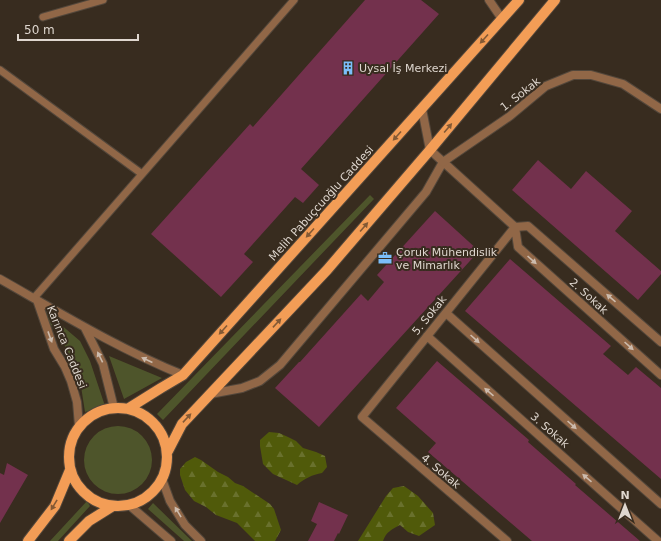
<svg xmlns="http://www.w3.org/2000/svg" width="661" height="541" viewBox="0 0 661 541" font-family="'DejaVu Sans',sans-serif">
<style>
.grass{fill:#4e552b}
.forest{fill:url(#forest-firs)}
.building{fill:#73314d}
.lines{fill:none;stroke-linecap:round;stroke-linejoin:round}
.service-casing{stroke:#53473b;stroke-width:9}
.minor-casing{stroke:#53473b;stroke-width:10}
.tertiary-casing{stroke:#53473b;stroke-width:10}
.primary-casing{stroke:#53473b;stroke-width:12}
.service{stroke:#916747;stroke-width:7}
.minor{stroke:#916747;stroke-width:8}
.tertiary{stroke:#916747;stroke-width:8}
.primary{stroke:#f39d56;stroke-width:10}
.oneway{fill:#835935}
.oneway2{fill:#ccbbad}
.labels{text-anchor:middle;stroke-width:4;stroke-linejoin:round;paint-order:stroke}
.poi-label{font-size:11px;fill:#dfd7cf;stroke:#382c1f;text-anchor:start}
.street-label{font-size:11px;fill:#dfd7cf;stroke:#382c1f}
</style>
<defs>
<pattern id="forest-firs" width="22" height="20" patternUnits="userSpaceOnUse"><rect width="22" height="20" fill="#505a0a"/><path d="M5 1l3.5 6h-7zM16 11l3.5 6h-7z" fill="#69712d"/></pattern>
</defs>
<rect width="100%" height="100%" fill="#382c1f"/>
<path class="grass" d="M370,195L374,199L163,420L157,414Z
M46,312L80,341L90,361L105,406L85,412L80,380L66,348L44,314Z
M109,356L162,378L124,399Z
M84 460a34 34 0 1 1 68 0a34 34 0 1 1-68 0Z
M87,501L90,506L58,541H50Z
M153,503L192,541H184L148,509Z"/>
<path class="forest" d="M269,432L279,433L288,437L296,441L303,448L316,452L325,456L327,467L322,473C312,475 305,478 297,485L273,474L263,464L260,446V440Z
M195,457L201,460L218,472L228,477L235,483L243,486L270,504L274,509L281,530L275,541H255L237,523L216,515L206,507L194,501L185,490L180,475V469L186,462Z
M404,486L418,496L433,513L435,525L419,536L408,532L400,525C392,529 386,532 383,541H358L386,496L393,488Z"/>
<path class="building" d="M365,0H421L439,14L301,169L319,185L303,203L295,197L244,254L253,262L221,297L151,234L250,124L253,127Z
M538,160L571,189L586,171L632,211L615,231L661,271V274L638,300L512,190Z
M435,211L479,251L319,427L275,388L299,362H300L361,294L368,301L384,282L377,275Z
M510,259L611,346L603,354L628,375L636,367L661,388V479L465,311Z
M437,361L529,440L528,442L576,484L575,485L640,541H532L428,452L436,443L396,408Z
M7,463L28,475L0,523V473L4,475Z
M319,502L348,515L339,534L338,533L334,541H308L317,524L311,521Z"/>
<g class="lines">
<g class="service-casing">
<path id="service" d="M43,17L103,0
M0,70L142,174
M34,298L294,0"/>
</g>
<g class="minor-casing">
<path id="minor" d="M489,0L502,19
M422,109L430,150L515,227L518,247L661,375
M515,227L528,226L661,342
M446,313L661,504
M427,336L658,541
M210,394L242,388L260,381L280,365L426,192L443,162
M507,541L362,417L515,227"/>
</g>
<g class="tertiary-casing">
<path id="tertiary" d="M443,162L510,116L546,86L573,75H591L623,84L661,109
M0,279C60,313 119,349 183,375
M37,300L54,349L65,367L71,381L77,402L79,426
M85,328L103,364L114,408
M162,479L170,501L185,525L201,541
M129,505L171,541"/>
</g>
<g class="primary-casing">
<path id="primary" d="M69 457a49 49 0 1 1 98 0a49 49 0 1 1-98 0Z
M129,408L161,388L183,375L519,0
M168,451L182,424L327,270L430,150L555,0
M28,541L55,506L70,470
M69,541L89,521L113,506"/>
</g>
<use href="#service" class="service"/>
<use href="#minor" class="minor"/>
<use href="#tertiary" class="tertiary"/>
<use href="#primary" class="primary"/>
</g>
<defs><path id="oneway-solid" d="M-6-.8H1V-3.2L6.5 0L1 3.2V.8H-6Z"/></defs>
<g class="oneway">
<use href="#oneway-solid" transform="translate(484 39) rotate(132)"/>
<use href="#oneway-solid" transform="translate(448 128) rotate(-50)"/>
<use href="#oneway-solid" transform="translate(397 136) rotate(132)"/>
<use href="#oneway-solid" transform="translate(364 227) rotate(-49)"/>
<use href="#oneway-solid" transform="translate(310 233) rotate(132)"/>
<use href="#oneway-solid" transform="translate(277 323) rotate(-47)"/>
<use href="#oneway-solid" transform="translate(223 330) rotate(132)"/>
<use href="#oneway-solid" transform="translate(187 418) rotate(-47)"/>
<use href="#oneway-solid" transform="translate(54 505) rotate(121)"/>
</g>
<g class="oneway2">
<use href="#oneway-solid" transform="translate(532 260) rotate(42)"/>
<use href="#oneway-solid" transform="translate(611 298) rotate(-139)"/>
<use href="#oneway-solid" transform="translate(50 337) rotate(70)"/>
<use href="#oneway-solid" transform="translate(475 339) rotate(42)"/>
<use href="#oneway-solid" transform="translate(629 346) rotate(42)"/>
<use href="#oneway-solid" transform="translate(100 357) rotate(-116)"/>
<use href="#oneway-solid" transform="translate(147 360) rotate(-155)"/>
<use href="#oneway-solid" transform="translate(489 392) rotate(-139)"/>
<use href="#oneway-solid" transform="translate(572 425) rotate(42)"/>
<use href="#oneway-solid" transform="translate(587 478) rotate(-139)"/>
<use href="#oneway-solid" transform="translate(178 512) rotate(-121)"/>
</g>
<defs>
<g id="building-bare" transform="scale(1.08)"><path d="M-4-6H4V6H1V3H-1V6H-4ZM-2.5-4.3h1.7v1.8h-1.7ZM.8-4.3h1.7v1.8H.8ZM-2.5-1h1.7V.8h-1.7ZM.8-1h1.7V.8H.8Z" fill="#7bbef9" stroke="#382c1f" stroke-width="2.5" paint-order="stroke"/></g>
<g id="office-bare" transform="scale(1.08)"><path d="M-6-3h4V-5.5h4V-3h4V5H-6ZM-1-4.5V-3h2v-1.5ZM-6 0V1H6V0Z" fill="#7bbef9" stroke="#382c1f" stroke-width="2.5" paint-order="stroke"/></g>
</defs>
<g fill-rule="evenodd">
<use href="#building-bare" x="348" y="68"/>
<use href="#office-bare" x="385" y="258"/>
</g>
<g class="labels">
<g class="poi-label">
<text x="359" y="72">Uysal İş Merkezi</text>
<text x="396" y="256">Çoruk Mühendislik<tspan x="396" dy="13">ve Mimarlık</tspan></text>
</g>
<g class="street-label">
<text transform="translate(520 94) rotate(-38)" y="4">1. Sokak</text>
<text transform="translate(321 203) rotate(-48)" y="4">Melih Pabuçcuoğlu Caddesi</text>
<text transform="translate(589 296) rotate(42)" y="4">2. Sokak</text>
<text transform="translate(429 315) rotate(-51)" y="4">5. Sokak</text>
<text transform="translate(67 347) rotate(68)" y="4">Karınca Caddesi</text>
<text transform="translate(550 430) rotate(41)" y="4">3. Sokak</text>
<text transform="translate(441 471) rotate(40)" y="4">4. Sokak</text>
</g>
</g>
<g transform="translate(625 505)" stroke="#382c1f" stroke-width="3" paint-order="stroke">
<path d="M0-3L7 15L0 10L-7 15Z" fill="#dfd7cf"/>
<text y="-6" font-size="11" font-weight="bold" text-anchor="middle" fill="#dfd7cf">N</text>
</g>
<path d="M18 34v6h120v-6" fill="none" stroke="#dfd7cf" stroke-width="2"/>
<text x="24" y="34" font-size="12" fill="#dfd7cf" stroke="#382c1f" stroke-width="3" paint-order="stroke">50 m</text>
</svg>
